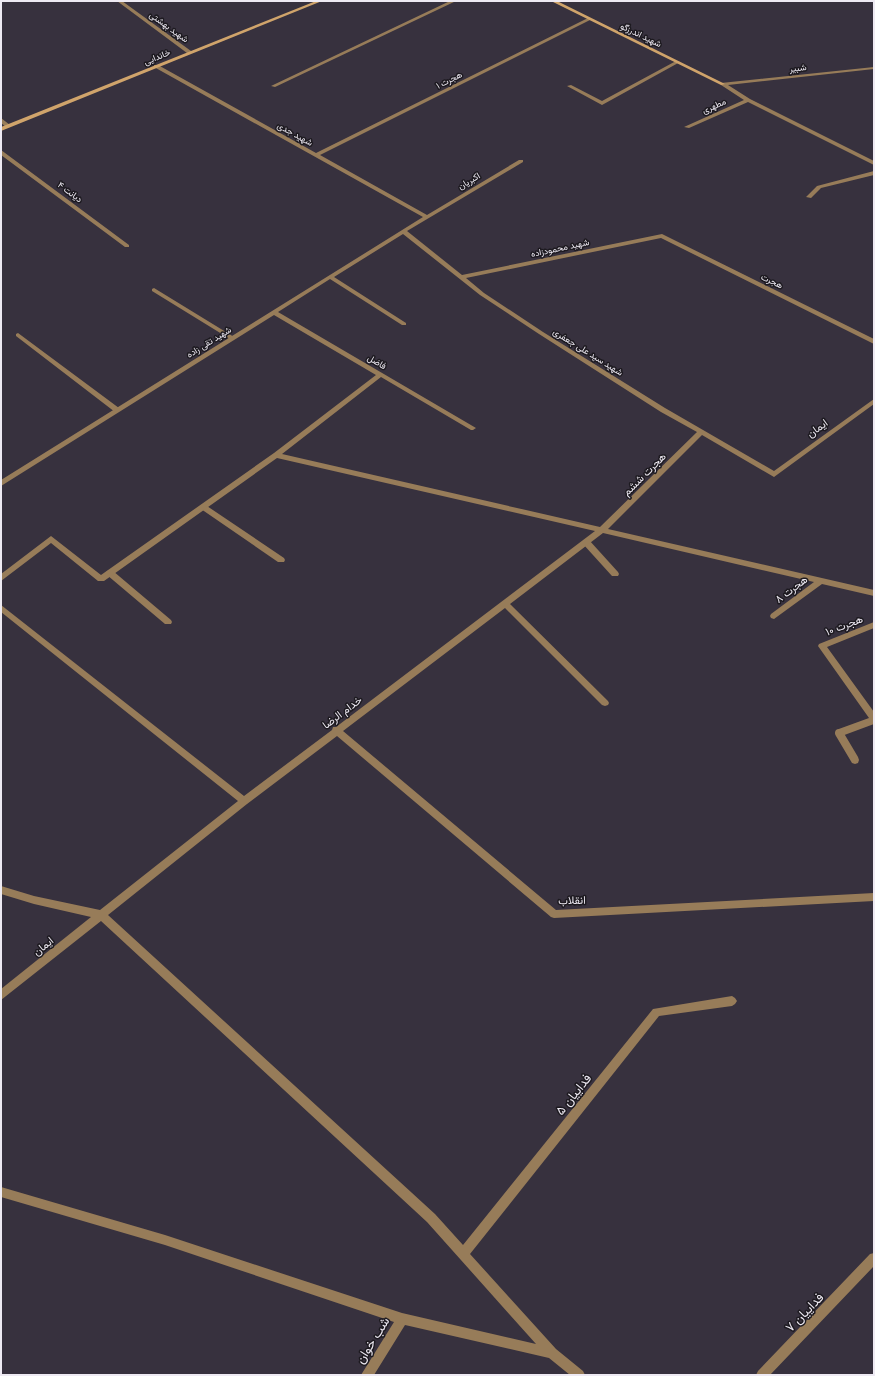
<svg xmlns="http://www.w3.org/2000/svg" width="875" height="1376" viewBox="0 0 875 1376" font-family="'Open Sans',Vazirmatn,sans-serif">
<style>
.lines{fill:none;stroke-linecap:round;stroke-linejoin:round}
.lane{fill:#977c59;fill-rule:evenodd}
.street{fill:#977c59;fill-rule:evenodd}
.secondary{fill:#d0a46b;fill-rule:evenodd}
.labels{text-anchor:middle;stroke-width:3;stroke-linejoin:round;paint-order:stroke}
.far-street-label{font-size:9px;fill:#eeeaf3;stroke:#1d1a20}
.street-label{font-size:11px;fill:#eeeaf3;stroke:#1d1a20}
.near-street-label{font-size:13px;fill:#eeeaf3;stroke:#1d1a20}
</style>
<rect width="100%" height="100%" fill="#37313e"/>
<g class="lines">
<path class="lane" d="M154,288L234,337L235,338L234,339H230L152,291V289Z
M18,333L119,408V412H115L16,336V334Z
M204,504L284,558L285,560L284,562H278L201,509L200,507L201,505Z
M586,539L589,540L618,572L619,574L618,576H612L583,544L582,542Z
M110,570L113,571L171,620L172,622L171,624H165L107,575L106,573L107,571Z
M839,729L842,730L858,757L859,760L858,763L855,764L852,763L836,736L835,733L836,730Z"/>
<path class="street" d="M117,1H122L191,51V53H187Z
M450,1H456L275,87L271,86Z
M588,18H590V20L320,155L427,215L519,160H523V162L407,231L462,275L662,234L874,339V344L661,238L466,278L484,293L543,332L665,408L774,471L874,399V404L774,477L702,435L608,529L874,590V596L822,584L774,619L771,618L770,616L771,614L814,582L603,533L510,604L608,701L609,703L608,705L605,706L602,705L505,608L343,731L556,910L874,893V901L554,918L551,917L337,736L247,804L108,915L435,1214L463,1245L653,1009L732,996L735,998L737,1001L735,1004L732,1006L659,1016L470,1254L556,1349L583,1371L585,1375H570L549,1358L405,1325L374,1375H361L394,1322L165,1245L1,1197V1187L165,1235L402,1313L536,1344L427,1222L101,921L1,1000V989L91,917L34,904L1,894V886L34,896L100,910L238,801L1,612V605L244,796L332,730L333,727H336L595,531L277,458L104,581H98L51,543L1,581V574L51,536L101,575L274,453L376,375L274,315L1,486V480L423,217L154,67V65H158L316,153ZM403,234L480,295L539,334L661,412L697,432L600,527L282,454L381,377L471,430H473L476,428L278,312L330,279L402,325H406V323L334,277Z
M676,61L680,62L602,105L567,86L571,85L602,101Z
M874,67V69L728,85L750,99L874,161V165L748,102L689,128L684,127L744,100L721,85V83Z
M1,118L10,125V127H6L1,123Z
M1,150L129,245V247H125L1,155Z
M874,171V175L821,188L811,198L806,197L817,186Z
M874,622V628L827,647L874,712V724L839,737L836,736L835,733L836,730L869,718L818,646L819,644Z
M874,1253V1266L770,1375H756L758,1371L870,1254Z"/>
<path class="secondary" d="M316,1H322L1,131V127Z
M551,1H557L725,84L721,85Z"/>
</g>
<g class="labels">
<g class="far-street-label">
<text transform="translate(169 27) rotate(36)" y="3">شهید بهشتی</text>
<text transform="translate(641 35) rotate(26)" y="3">شهید اندرزگو</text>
<text transform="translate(157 57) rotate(-22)" y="3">خاندایی</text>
<text transform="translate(798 68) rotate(-6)" y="3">شبیر</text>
<text transform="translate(449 80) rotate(-27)" y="3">هجرت ۱</text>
<text transform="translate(714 106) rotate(-24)" y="3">مطهری</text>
<text transform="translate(295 134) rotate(29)" y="3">شهید جدی</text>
<text transform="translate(469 181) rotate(-31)" y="3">اکبریان</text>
<text transform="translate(70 192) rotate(37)" y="3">دیانت ۴</text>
<text transform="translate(560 248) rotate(-12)" y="3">شهید محمودزاده</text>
<text transform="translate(772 281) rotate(26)" y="3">هجرت</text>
<text transform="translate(209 342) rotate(-32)" y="3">شهید تقی زاده</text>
<text transform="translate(588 352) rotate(32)" y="3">شهید سید علی جعفری</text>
<text transform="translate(377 362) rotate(30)" y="3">فاضل</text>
</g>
<g class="street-label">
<text transform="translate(817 428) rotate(-36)" y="4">ایمان</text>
<text transform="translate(644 474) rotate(-45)" y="4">هجرت ششم</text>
<text transform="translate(791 589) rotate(-37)" y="4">هجرت ۸</text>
<text transform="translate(844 625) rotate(-21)" y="4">هجرت ۱۰</text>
<text transform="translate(342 712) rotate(-37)" y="4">خدام الرضا</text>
<text transform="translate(572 900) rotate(-1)" y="4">انقلاب</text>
<text transform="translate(43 946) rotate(-39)" y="4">ایمان</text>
</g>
<g class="near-street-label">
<text transform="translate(573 1094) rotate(-51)" y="5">فداییان ۵</text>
<text transform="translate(804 1312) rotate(-46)" y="5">فداییان ۷</text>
<text transform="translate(372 1340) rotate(-58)" y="5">شب خوان</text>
</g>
</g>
<rect width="875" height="1376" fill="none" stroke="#eeeaf3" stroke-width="4"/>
</svg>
